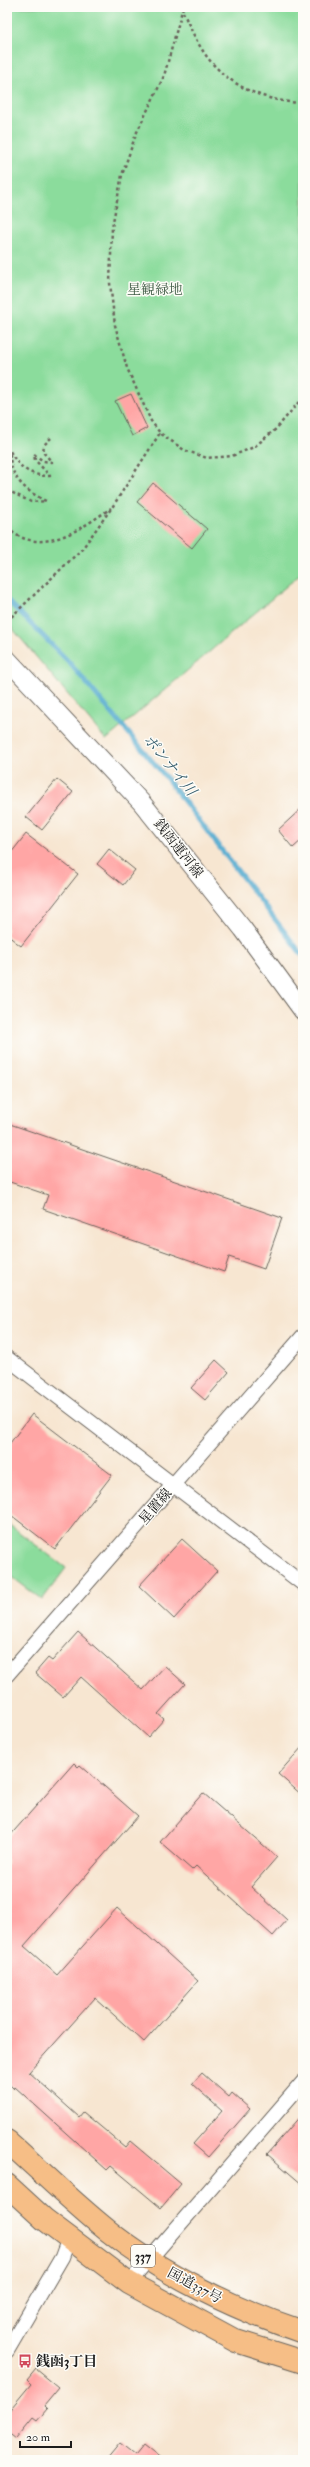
<svg xmlns="http://www.w3.org/2000/svg" width="310" height="2467" viewBox="0 0 310 2467" font-family="'IM FELL Double Pica','Noto Serif JP',serif">
<style>
.green{fill:#8bdc9c;stroke:#547c5c}
.lines{fill:none;stroke-linecap:round;stroke-linejoin:round}
.stream{stroke:#52aacf;stroke-width:5}
.building{fill:#ffa6a5}
.minor-casing{stroke:#69635b;stroke-width:16}
.tertiary-casing{stroke:#69635b;stroke-width:20}
.trunk-casing{stroke:#69635b;stroke-width:24}
.path{stroke:#69635b;stroke-width:2.5;stroke-dasharray:3 3;stroke-linecap:butt}
.minor{stroke:#fff;stroke-width:14}
.tertiary{stroke:#fff;stroke-width:18}
.trunk{stroke:#f6be86;stroke-width:22}
.labels{text-anchor:middle;stroke-width:3;stroke-linejoin:round;paint-order:stroke}
.shield{fill:#fdfcf7;stroke:#605f5e;stroke-width:1}
.shield-label{font-size:13px;font-weight:bold;fill:#1c1c1c}
.park-label{font-size:14px;fill:#435f49;stroke:#fdfcf7}
.street-label{font-size:14px;fill:#1c1c1c;stroke:#fdfcf7}
.poi-label{font-size:14px;font-weight:bold;fill:#1c1c1c;stroke:#fdfcf7;text-anchor:start}
.water-label{font-size:15px;font-style:italic;fill:#345c6d;stroke:#fdfcf7}
</style>
<rect width="100%" height="100%" fill="#fdfcf7"/>
<filter id="ink" filterUnits="userSpaceOnUse"><feTurbulence type="fractalNoise" baseFrequency=".025" numOctaves="2"/><feDisplacementMap in="SourceGraphic" scale="8" xChannelSelector="R" yChannelSelector="G"/><feConvolveMatrix kernelMatrix="1 2 1 2 8 2 1 2 1" color-interpolation-filters="sRGB"/></filter>
<filter id="wash" filterUnits="userSpaceOnUse"><feTurbulence type="fractalNoise" baseFrequency=".012" numOctaves="4" result="noise"/><feDisplacementMap in="SourceGraphic" scale="16" xChannelSelector="R" yChannelSelector="G"/><feGaussianBlur stdDeviation="0.9" result="paint"/><feColorMatrix in="noise" values="0 0 0 0 0 0 0 0 0 0 0 0 0 0 0 0 0 1.4 0 .05"/><feComposite in="paint" operator="in"/></filter>
<g filter="url(#wash)">
<rect width="100%" height="100%" fill="#f7e6d1"/>
<path class="green" d="M7,7H303V572L106,740L7,622Z
M7,1523L66,1568L42,1600L7,1573Z"/>
<g class="lines">
<path class="stream" d="M7,600L67,660L164,775L303,956"/>
</g>
<g id="blocks">
<path class="building" d="M131,394L147,428L132,436L115,401Z
M153,483L207,529L192,548L137,502Z
M57,779L73,792L42,830L26,817Z
M303,807V839L293,848L278,830Z
M26,834L78,874L21,946L7,935V858Z
M109,849L135,870L123,885L97,864Z
M7,1123L282,1218L264,1269L229,1257L224,1272L43,1209L48,1195L7,1181Z
M216,1360L229,1372L205,1400L191,1388Z
M32,1414L112,1475L55,1549L7,1512V1447Z
M182,1539L217,1571L174,1619L139,1586Z
M78,1632L143,1690L165,1666L185,1684L158,1714L164,1719L148,1737L81,1677L63,1697L35,1673L48,1658L52,1661Z
M303,1746V1796L278,1774Z
M74,1763L78,1767L80,1765L138,1816L24,1946L57,1975L117,1908L198,1981L144,2042L95,1998L29,2072L79,2117L83,2112L125,2147L130,2141L181,2184L161,2208L111,2166L107,2170L15,2087L14,2089L7,2082V1839Z
M203,1793L277,1857L251,1887L287,1920L273,1936L196,1866L192,1870L160,1842Z
M202,2073L229,2097L232,2093L250,2109L208,2157L193,2144L222,2111L192,2084Z
M303,2113V2185L267,2154Z
M36,2369L59,2388L44,2406L47,2409L37,2421L33,2418L16,2439L7,2432V2413L31,2384L27,2380Z
M120,2443L135,2455L144,2444L164,2460H106Z"/>
</g>
</g>
<g filter="url(#ink)">
<use href="#blocks" fill-opacity="0" stroke="#69635b" stroke-width="1"/>
<g class="lines">
<g class="minor-casing">
<path id="minor" d="M7,1358L303,1584
M7,1675L303,1336
M129,2283L303,2082
M7,2351L62,2257L69,2238"/>
</g>
<g class="tertiary-casing">
<path id="tertiary" d="M7,659L142,803L243,929L303,1011"/>
</g>
<g class="trunk-casing">
<path id="trunk" d="M7,2141C40,2170 72,2202 107,2230C161,2274 237,2310 303,2332
M7,2185L44,2219L129,2283L236,2341L303,2362"/>
</g>
<path class="path" d="M183,7L164,76L136,134L122,175L112,227L110,283L115,325L127,368L151,421L160,433L184,450L207,458L232,456L254,447L276,429L303,397
M183,12C189,25 195,39 203,51C225,85 264,102 303,103
M7,490L31,502L46,501C24,490 9,477 10,451C19,468 30,476 50,476L35,460L34,454L43,461L52,462L43,452L44,445L51,438
M7,528C41,559 82,528 111,508
M7,621L82,549L113,506L160,433"/>
<use href="#minor" class="minor"/>
<use href="#tertiary" class="tertiary"/>
<use href="#trunk" class="trunk"/>
</g>
</g>
<defs>
<g id="bus-bare" transform="scale(1.08)"><path d="M-5-6H5V4H4V6H2V4H-2V6H-4V4H-5ZM-3.5-4V0h7V-4ZM-3.5 1.2v1.5H-2V1.2ZM2 1.2v1.5H3.5V1.2Z" fill="#d1495b" stroke="#fdfcf7" stroke-width="2.5" paint-order="stroke"/></g>
</defs>
<g fill-rule="evenodd">
<use href="#bus-bare" x="25" y="2361"/>
</g>
<g class="labels">
<rect class="shield" x="131" y="2245" width="24" height="22" rx="3"/>
<g class="shield-label">
<text x="143" y="2261">337</text>
</g>
<g class="park-label">
<text x="155" y="294">星観緑地</text>
</g>
<g class="street-label">
<text transform="translate(179 848) rotate(52)" y="5">銭函運河線</text>
<text transform="translate(155 1506) rotate(-49)" y="5">星置線</text>
<text transform="translate(195 2285) rotate(28)" y="5">国道337号</text>
</g>
<g class="poi-label">
<text x="36" y="2366">銭函3丁目</text>
</g>
<g class="water-label">
<text transform="translate(170 765) rotate(51)" y="5">ポンナイ川</text>
</g>
</g>
<rect width="310" height="2467" fill="none" stroke="#fdfcf7" stroke-width="24"/>
<path d="M20 2441v6h51v-6" fill="none" stroke="#1c1c1c" stroke-width="2"/>
<text x="26" y="2441" font-size="12" fill="#1c1c1c" stroke="#fdfcf7" stroke-width="3" paint-order="stroke">20 m</text>
</svg>
